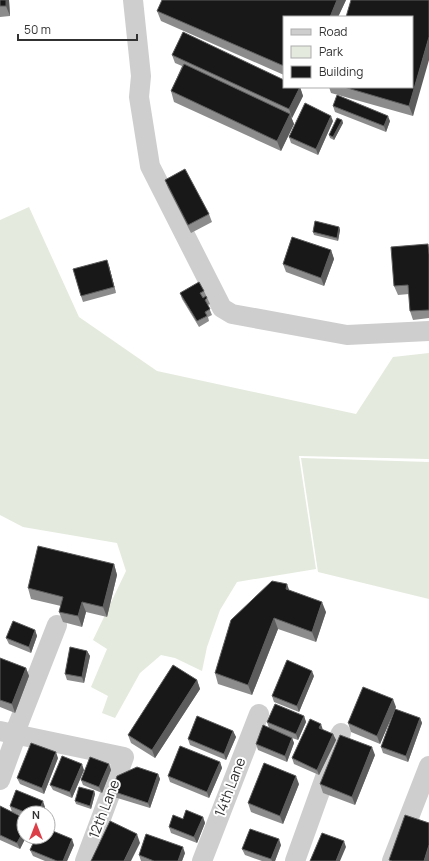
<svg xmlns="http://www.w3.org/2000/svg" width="429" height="861" viewBox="0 0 429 861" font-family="Manrope,sans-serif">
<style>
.green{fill:#e4eadd}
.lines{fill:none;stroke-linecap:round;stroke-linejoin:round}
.minor{stroke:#cecece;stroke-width:20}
.wall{fill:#8c8c8c}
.shaded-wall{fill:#5d5d5d}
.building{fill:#181818;stroke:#5d5d5d}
.labels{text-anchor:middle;stroke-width:4;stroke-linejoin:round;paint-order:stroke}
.street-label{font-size:14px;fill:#313131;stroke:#fff}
</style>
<rect width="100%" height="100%" fill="#fff"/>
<path class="green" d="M29,207L79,317L157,371L356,414L393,357L429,353V459L299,456L316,569L237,582L220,610L207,647L202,671L175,658L161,655L140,673L115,718L102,713L108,696L91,687L107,649L93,640L126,571L117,543L23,527L0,515V220Z
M301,458L429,462V599L318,572Z"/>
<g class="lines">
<path class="minor" d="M133,0L141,76L139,97L150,166L222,308L232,314L347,335L429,331
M0,731L124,757L85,861
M14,735L57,625
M0,780L16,736
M202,861L259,714
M295,861L341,733
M392,861L429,766"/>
</g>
<path class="wall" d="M0,0H9L10,16L0,17Z
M346,0L338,17H284V75L161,21L157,11Z
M429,0L413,116L331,93L329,87H412Z
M172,55L300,87L303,96L292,118L291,117L294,124L281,151L174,102L171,91L182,66L175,63Z
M333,106L390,121L386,132L335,112Z
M342,120L343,123L334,140L330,138L329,135Z
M333,121L318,155L291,143L289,137Z
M165,180L209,214L212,222L191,233L168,188Z
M339,227L340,230L338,241L314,235L313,232Z
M429,247V318L413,320L410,311L409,294L398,295L394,286Z
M331,250L334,259L324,286L286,272L283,264Z
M109,266L116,293L83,302L81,296Z
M204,291L210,304L208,305L212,315L208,317L209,321L199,327L182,299L180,293Z
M114,564L117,575L107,617L86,612L82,627L63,622L59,612L61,606L31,599L28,588Z
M289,590L326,612L316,642L278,629L252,695L218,684L215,673Z
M35,630L37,636L31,653L9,644L6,638Z
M87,651L90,656L84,683L67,680L65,674Z
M0,658L26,668L29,676L15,713L0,707Z
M314,676L299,712L274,702L272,696Z
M197,680L200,689L155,758L131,743L128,735Z
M396,707L380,744L351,732L348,723Z
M304,716L306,722L298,740L292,738L294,743L287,762L258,750L256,744L269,728L267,722Z
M420,718L422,723L408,762L383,753L381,747Z
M323,730L333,734L336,740L319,775L294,764L292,758Z
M233,731L236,737L226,760L190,745L188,739Z
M375,755L355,805L323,793L320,784Z
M58,758L44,794L20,784L17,778Z
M220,762L222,768L209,798L170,782L168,776Z
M109,764L111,770L102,793L83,785L81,780Z
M84,770L72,798L53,790L50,785Z
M158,774L160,779L150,808L114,797L112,791Z
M299,784L283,824L251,812L248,803Z
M94,791L95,794L91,809L76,804L75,801Z
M0,806L12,812L10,806L45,807L43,813H24V817L12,812L24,837H26L20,849L0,840Z
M203,817L205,823L197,843L171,833L169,827L183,819Z
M74,845L67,861H45L33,856L30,850Z
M281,845L275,861H262L245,855L242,849Z
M185,853L182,861H141L139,855Z"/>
<path class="shaded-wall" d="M6,0H9L10,16L6,6Z
M337,0H346L338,17H330Z
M429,37V60L413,116L409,106Z
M300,87L303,96L292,118L289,109Z
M290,114L294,124L281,151L277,141Z
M331,116L333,121L318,155L316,149Z
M388,116L390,121L386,132L384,126Z
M342,120L343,123L334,140L333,137Z
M339,227L340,230L338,241L337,238Z
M331,250L334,259L324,286L321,278Z
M107,260L109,266L116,293L114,287Z
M114,564L117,575L107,617L103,607Z
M287,584L291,595L286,589Z
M82,602L86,612L82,627L78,616Z
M322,602L326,612L316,642L312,632Z
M274,618L278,629L252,695L248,685Z
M35,630L37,636L31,653L29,647Z
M87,651L90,656L84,683L82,677Z
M26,668L29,676L15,713L12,704Z
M312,671L314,676L299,712L297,706Z
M197,680L200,689L155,758L152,750Z
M393,699L396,707L380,744L377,736Z
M304,716L306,722L298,740L296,734Z
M420,718L422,723L408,762L406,756Z
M321,724L323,730L319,728Z
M233,731L236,737L226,760L224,754Z
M333,734L336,740L319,775L317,770Z
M292,738L294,743L287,762L285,756Z
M372,747L375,755L355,805L352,797Z
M56,752L58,758L44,794L42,788Z
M220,762L222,768L209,798L207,792Z
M82,764L84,770L72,798L70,792Z
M109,764L111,770L102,793L99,787Z
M158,774L160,779L150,808L148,803Z
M296,776L299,784L283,824L280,816Z
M94,791L95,794L91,809L90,806Z
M43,801L45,807L43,813H38Z
M203,817L205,823L197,843L194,837Z
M24,830V837H26L20,849L17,843Z
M137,834L140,843L131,861H124Z
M72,839L74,845L67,861H63Z
M279,839L281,845L275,861H272L271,859Z
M344,841L346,847L340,861H336Z
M429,845V861H424Z
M183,847L185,853L182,861H178Z"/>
<path class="building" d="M0,0H6V6H0Z
M162,0H337L330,17H284V66L157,11Z
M351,0H429V37L409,106L344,87H412V17H346Z
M183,32L284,80V87H300L289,109L172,55Z
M184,64L290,114L277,141L171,91Z
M337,95L388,116L384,126L333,106Z
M305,103L331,116L316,149L289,137Z
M337,118L342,120L333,137L329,135Z
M185,169L209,214L188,225L165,180Z
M315,221L339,227L337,238L313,232Z
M292,237L331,250L321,278L283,264Z
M428,244L429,255V310L410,311L408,285L394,286L391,247Z
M107,260L114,287L81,296L73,269Z
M199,282L204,291L200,293L203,298L206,296L207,298L205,300L210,309L205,312L207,316L197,321L180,293Z
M38,546L114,564L103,607L82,602L78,616L59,612L63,597L28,588Z
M272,581L287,584L286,589L322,602L312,632L274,618L248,685L215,673L231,620Z
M13,621L35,630L29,647L6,638Z
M70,647L87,651L82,677L65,674Z
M0,658L26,668L12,704L0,700Z
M287,660L312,671L297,706L272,696Z
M173,665L197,680L152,750L128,735Z
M363,687L393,699L377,736L348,723Z
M275,704L304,716L296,734L267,722Z
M395,709L420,718L406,756L381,747Z
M197,716L233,731L224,754L188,739Z
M310,719L321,724L319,728L333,734L317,770L292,758Z
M263,725L292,738L285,756L256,744Z
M340,735L372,747L352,797L320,784Z
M31,743L56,752L42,788L17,778Z
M180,746L220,762L207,792L168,776Z
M62,756L82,764L70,792L50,785Z
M90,757L109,764L99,787L81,780Z
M264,763L296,776L280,816L248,803Z
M137,767L158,774L148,803L112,791L117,776Z
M79,787L94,791L90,806L75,801Z
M16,790L43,801L38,813H27L10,806Z
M0,806L24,818V830L17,843L0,835Z
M186,810L203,817L194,837L169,827L173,815L183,819Z
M405,815L429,823V845L424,861H392L389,860Z
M110,821L137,834L124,861H91Z
M48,829L72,839L63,861H57L30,850L36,837H48Z
M250,829L279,839L271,859L242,849Z
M322,833L344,841L336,861H310Z
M146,834L183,847L178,861H154L139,855Z"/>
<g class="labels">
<g class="street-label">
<text transform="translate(230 787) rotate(-69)" y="5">14th Lane</text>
<text transform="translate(104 809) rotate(-69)" y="5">12th Lane</text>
</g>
</g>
<rect x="283" y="16" width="130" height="72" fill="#ffffff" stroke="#adadad"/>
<rect x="291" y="29" width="20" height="6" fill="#cecece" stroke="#adadad"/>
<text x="319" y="36" font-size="12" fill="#313131">Road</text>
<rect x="291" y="46" width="20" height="12" fill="#e4eadd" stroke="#adadad"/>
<text x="319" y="56" font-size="12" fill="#313131">Park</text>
<rect x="291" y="66" width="20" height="12" fill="#181818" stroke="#adadad"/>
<text x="319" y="76" font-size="12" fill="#313131">Building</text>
<g transform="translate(36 825)"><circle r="19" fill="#ffffff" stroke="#adadad"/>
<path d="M0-3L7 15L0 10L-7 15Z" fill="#dc3f47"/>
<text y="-6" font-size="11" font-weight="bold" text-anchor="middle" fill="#313131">N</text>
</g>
<path d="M18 34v6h119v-6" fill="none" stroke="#313131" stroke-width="2"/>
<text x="24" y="34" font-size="12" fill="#313131" stroke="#ffffff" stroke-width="3" paint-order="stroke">50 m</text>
</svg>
